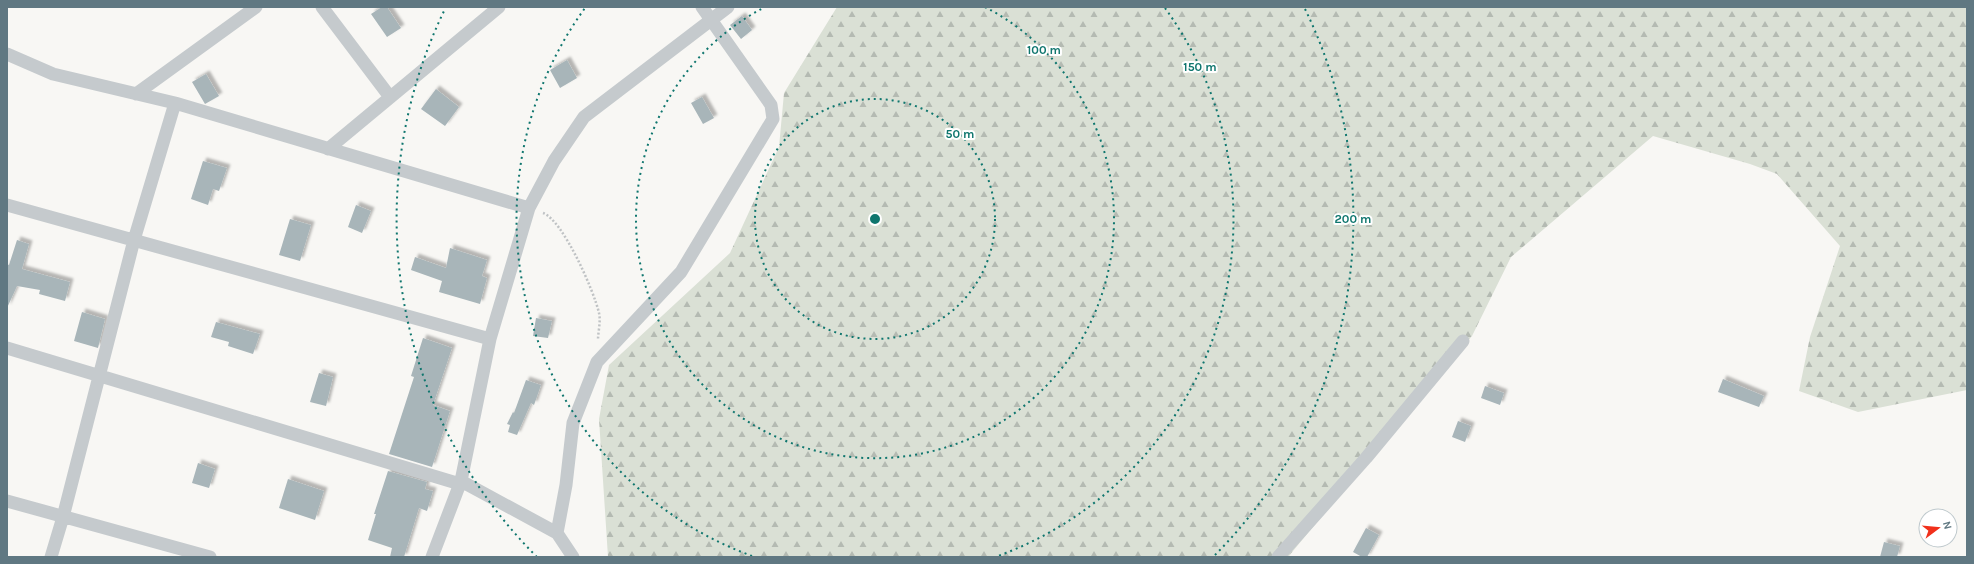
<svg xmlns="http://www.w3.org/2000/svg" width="1974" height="564" viewBox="0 0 1974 564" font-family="Karla,sans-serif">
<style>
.forest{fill:url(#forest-firs)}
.building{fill:#a8b5b9;filter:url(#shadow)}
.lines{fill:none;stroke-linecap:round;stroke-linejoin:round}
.path{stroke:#c0c3c5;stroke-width:2.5;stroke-dasharray:2 2;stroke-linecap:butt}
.minor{stroke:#c5cacd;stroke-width:13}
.ring{fill:none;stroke:#0f766e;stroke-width:2;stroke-dasharray:2 4}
.centre{fill:#0f766e;stroke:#fff;stroke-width:2}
.ring-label{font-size:12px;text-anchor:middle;font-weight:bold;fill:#0f766e;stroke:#fff;stroke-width:4;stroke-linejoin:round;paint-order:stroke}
</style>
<defs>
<pattern id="forest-firs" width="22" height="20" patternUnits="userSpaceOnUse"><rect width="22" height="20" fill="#dae0d5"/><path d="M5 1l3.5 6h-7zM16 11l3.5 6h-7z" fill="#b4bab2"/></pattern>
<filter id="shadow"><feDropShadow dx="3.5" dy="-3.5" stdDeviation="1" flood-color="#0004"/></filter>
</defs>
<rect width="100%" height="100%" fill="#f8f7f4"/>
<path class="forest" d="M837,7H1967V390L1858,412L1799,391L1810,337L1840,246L1777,174L1750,164L1653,136L1511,257L1472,336L1288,557H608L599,419L609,365L730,253L779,147L784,93Z"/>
<path class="building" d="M382,7H387L401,28L387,37L371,14Z
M742,16L752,30L741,39L730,25Z
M567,60L577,78L560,88L550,70Z
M206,74L219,96L205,104L192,82Z
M436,89L459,107L445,126L421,109Z
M702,97L714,118L703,124L691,103Z
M203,161L227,168L219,191L213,189L208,205L191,199Z
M356,205L371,211L362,233L348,227Z
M290,219L311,225L300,261L279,255Z
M17,240L29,244L22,269L70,282L65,301L39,294L40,290L17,286L7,308V264L9,265Z
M450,248L487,260L482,276L487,278L480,304L439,292L442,281L411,270L415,257L446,268Z
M82,312L105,319L98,348L74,341Z
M536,318L552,321L548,338L533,336Z
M216,322L260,334L253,354L228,346L229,342L211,337Z
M423,338L452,348L433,405L450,411L432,467L389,454L414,377L411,376Z
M319,373L333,377L326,406L310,402Z
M1723,379L1764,396L1759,407L1718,392Z
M526,380L541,385L534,405L531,403L517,435L508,432L510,425L507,424L513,412L514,413Z
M1485,386L1504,393L1500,405L1481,398Z
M1458,421L1471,426L1465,442L1452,437Z
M198,463L215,469L209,488L192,483Z
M388,471L427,482L425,489L433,491L427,511L419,508L404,557H390L392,548L368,540L376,514H374Z
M288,479L324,491L315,520L279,508Z
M1366,528L1379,535L1367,557H1362L1353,552Z
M1884,542L1900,546L1897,557H1880Z"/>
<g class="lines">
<path class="path" d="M543,213C563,220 594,291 599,313C601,321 598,332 598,340"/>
<path class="minor" d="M322,7L390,97
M7,54L53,74L175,103L529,208
M136,94L256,7
M328,149L499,7
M7,205L490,339
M7,348L460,484
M7,501L210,557
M557,533L566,485L573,423L597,362L681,272L773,119L771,105L702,7
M51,557L63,517L134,240L175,103
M432,557L461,481
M573,557L557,533L461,481L490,339L529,208L554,161L584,117L728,7
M1278,557L1366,458L1463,341"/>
</g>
<g class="ring">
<circle cx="875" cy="219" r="120"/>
<path d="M985 7A239 239 0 1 1 765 7"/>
<path d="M752 556A359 359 0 0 1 585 8M1165 8A359 359 0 0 1 998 556"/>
<path d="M537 557A478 478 0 0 1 445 9M1305 9A478 478 0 0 1 1213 557"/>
</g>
<circle cx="875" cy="219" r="6" class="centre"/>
<g class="ring-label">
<text x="1044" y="54">100 m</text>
<text x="1200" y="71">150 m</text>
<text x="960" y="138">50 m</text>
<text x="1353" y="223">200 m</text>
</g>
<rect width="1974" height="564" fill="none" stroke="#607882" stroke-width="16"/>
<g transform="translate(1938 528) rotate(74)"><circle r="19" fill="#ffffff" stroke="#bfc9cd"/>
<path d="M0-3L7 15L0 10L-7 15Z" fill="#f1301b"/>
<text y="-6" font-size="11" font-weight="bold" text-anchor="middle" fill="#607882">N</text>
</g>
</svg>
